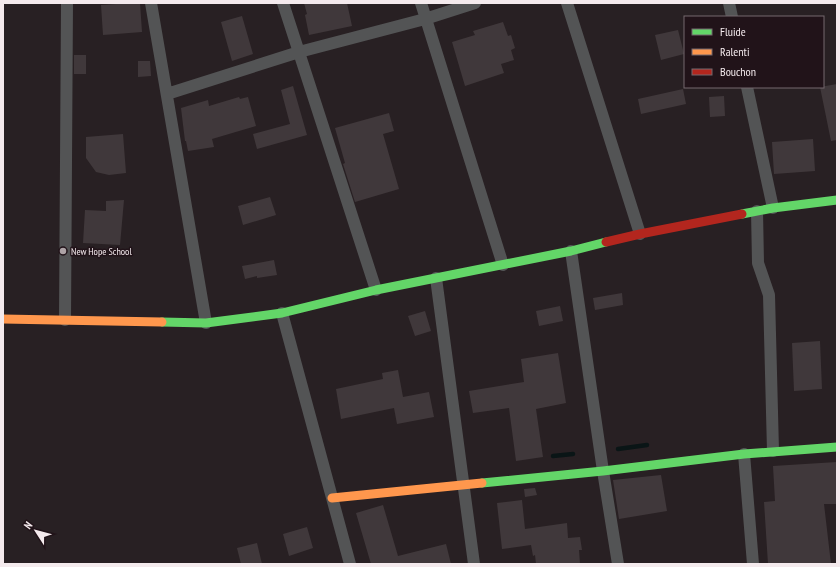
<svg xmlns="http://www.w3.org/2000/svg" width="840" height="567" viewBox="0 0 840 567" font-family="'PT Sans Narrow',sans-serif">
<style>
.lines{fill:none;stroke-linecap:round;stroke-linejoin:round}
.stream{stroke:#0a1516;stroke-width:4.5}
.building{fill:#40383b}
.street{stroke:#535455;stroke-width:12}
.fast{stroke:#63d668;stroke-width:9}
.slow{stroke:#ff974d;stroke-width:9}
.jam{stroke:#b3261e;stroke-width:9}
.poi-dot{fill:#ada3a6;stroke:#211319;stroke-width:1.5}
.labels{text-anchor:middle;stroke-width:3;stroke-linejoin:round;paint-order:stroke}
.poi-label{font-size:10px;fill:#f4eaed;stroke:#211319;text-anchor:start}
</style>
<rect width="100%" height="100%" fill="#282023"/>
<g class="lines">
<path class="stream" d="M618,449L647,445
M553,456L573,454"/>
</g>
<path class="building" d="M131,3H140L142,32L103,35L101,5Z
M304,3H347L352,26L309,35L305,15L307,14Z
M242,16L253,54L232,61L221,22Z
M503,22L508,36L511,35L515,48L511,50L514,60L501,64L504,73L465,86L452,42L475,35L473,31Z
M678,30L684,54L661,60L655,35Z
M74,55H86V74H74Z
M138,61H150L151,76L138,77Z
M837,84V140L831,141L820,87Z
M293,86L307,135L257,149L253,134L290,124L281,90Z
M683,89L686,104L641,114L638,99Z
M724,96L725,116L710,117L709,97Z
M239,97L240,99L248,97L256,126L212,139L214,147L188,151L186,141H185L181,108L208,100L209,106Z
M389,113L394,131L383,134L399,189L355,202L343,164L345,163L335,128Z
M123,134L126,173L109,175L96,172L86,158V137Z
M813,139L815,171L774,174L772,142Z
M270,197L276,215L243,225L238,206Z
M124,200L120,245L83,243L85,210L106,211V201Z
M274,260L277,275L257,278V276L245,279L242,266Z
M622,293L623,305L595,310L593,298Z
M560,306L563,321L539,326L536,311Z
M425,311L431,331L415,336L408,316Z
M820,341L822,389L794,391L792,343Z
M558,353L566,403L536,409L543,457L516,461L509,408L473,413L469,391L524,382L521,359Z
M398,370L403,397L429,392L434,417L397,424L394,408L341,419L336,389L383,379L382,373Z
M837,462V504H824L831,564H768L764,502L775,501L773,466Z
M661,475L667,511L619,519L613,480Z
M535,488L537,495L525,497L524,489Z
M522,500L525,529L567,523L568,538L580,537L582,550H579L580,564H536L535,555L533,556L531,545L502,549L497,503Z
M383,505L398,556L446,544L451,564H371L356,513Z
M307,527L313,548L289,556L283,534Z
M257,543L262,564H241L237,548Z"/>
<g class="lines">
<path class="street" d="M151,3L206,323
M283,3L376,290
M421,3L503,265
M567,3L640,234
M729,3L732,17
M747,87L773,208
M167,94L299,52L425,19L475,3
M757,211L758,263L769,295L773,451
M571,251L603,471L618,564
M436,278L474,564
M282,313L350,564
M65,320L67,3
M744,454L753,564"/>
<path class="fast" d="M742,214L773,208L837,200
M162,322L206,323L282,313L376,290L571,251L606,242
M482,483L603,471L744,454L837,447"/>
<path class="slow" d="M3,319L162,322
M332,498L482,483"/>
<path class="jam" d="M606,242L640,234L742,214"/>
</g>
<circle class="poi-dot" cx="63" cy="251" r="4"/>
<g class="labels">
<g class="poi-label">
<text x="71" y="255">New Hope School</text>
</g>
</g>
<rect width="840" height="567" fill="none" stroke="#f4eaed" stroke-width="8"/>
<rect x="684" y="16" width="140" height="72" fill="#211319" stroke="#75696e"/>
<rect x="692" y="29" width="20" height="6" fill="#63d668" stroke="#75696e"/>
<text x="720" y="36" font-size="12" fill="#f4eaed">Fluide</text>
<rect x="692" y="49" width="20" height="6" fill="#ff974d" stroke="#75696e"/>
<text x="720" y="56" font-size="12" fill="#f4eaed">Ralenti</text>
<rect x="692" y="69" width="20" height="6" fill="#b3261e" stroke="#75696e"/>
<text x="720" y="76" font-size="12" fill="#f4eaed">Bouchon</text>
<g transform="translate(36 531) rotate(306)" stroke="#211319" stroke-width="3" paint-order="stroke">
<path d="M0-3L7 15L0 10L-7 15Z" fill="#f4eaed"/>
<text y="-6" font-size="11" font-weight="bold" text-anchor="middle" fill="#f4eaed">N</text>
</g>
</svg>
